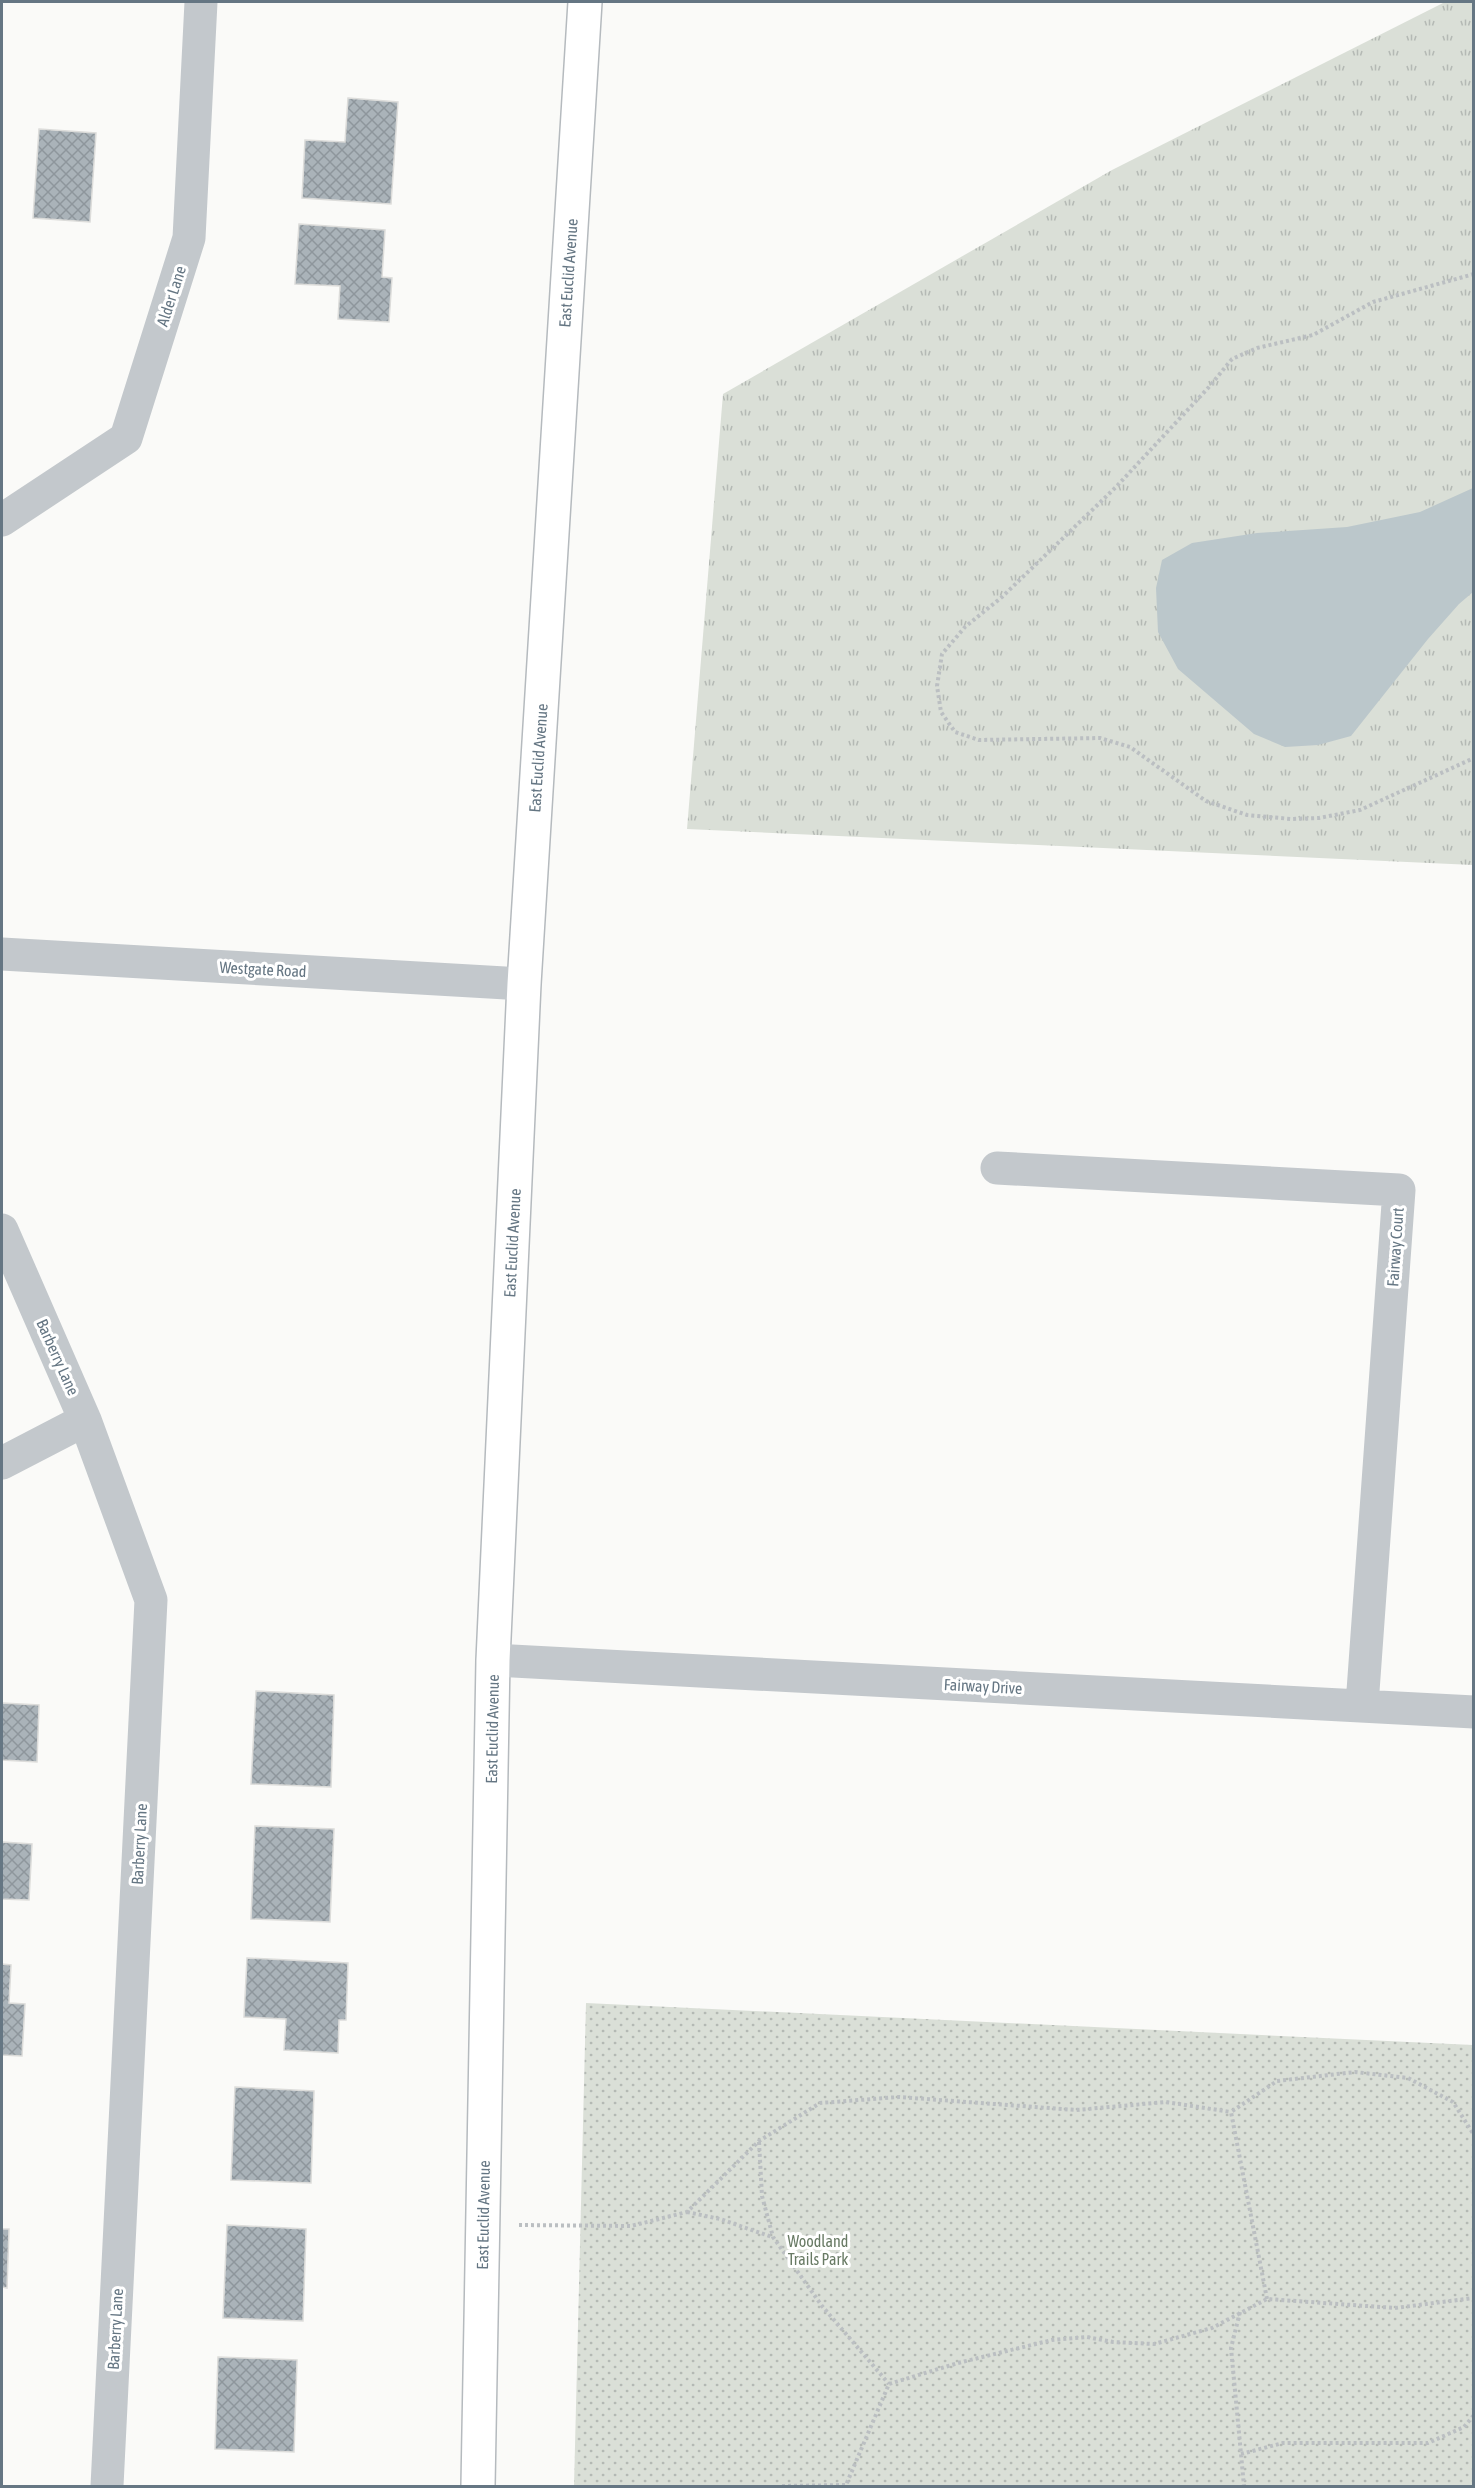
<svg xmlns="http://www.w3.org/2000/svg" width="1475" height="2488" viewBox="0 0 1475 2488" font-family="'Asap Condensed',sans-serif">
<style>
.grass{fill:url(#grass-tufts)}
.park{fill:url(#park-dots)}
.water{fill:#bbc7cb}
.building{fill:url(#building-cross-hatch);stroke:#dcdcda;stroke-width:1.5}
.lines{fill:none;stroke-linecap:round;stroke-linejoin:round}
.primary-casing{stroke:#b5babe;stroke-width:36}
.path{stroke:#bbbfc2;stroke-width:4;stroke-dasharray:3 3;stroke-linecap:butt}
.minor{stroke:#c3c8cc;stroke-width:33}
.primary{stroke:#fff;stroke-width:33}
.labels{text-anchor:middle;stroke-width:6;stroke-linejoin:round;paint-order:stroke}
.street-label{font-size:16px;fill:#657683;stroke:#fff}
.park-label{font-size:16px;fill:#687a64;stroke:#fff}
</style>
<defs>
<pattern id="grass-tufts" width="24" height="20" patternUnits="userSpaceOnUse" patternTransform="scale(1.5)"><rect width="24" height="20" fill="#dadfd7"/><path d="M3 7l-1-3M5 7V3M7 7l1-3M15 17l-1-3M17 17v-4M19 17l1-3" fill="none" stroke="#b4b9b4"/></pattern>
<pattern id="park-dots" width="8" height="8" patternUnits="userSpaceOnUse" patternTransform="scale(1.5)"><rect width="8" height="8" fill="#dadfd7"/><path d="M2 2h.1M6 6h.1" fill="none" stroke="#b4b9b4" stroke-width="1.8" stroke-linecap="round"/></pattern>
<pattern id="building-cross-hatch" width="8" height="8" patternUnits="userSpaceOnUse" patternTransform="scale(1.5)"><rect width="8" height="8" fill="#aab3b9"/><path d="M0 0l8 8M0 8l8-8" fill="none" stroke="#8e969c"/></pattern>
</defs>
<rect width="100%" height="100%" fill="#fafaf8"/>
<path class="grass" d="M1445,2H1473V865L687,829L723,394L1112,170Z"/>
<path class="park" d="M586,2003L1473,2045V2486H574Z"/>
<path class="water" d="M1473,488V592L1459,604L1428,639L1351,736L1318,745L1285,747L1254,734L1178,669L1158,632L1156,588L1162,560L1192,543L1257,533L1347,527L1420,512Z"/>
<path class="building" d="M348,98L398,102L391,204L302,198L305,140L345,142Z
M39,129L96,133L90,222L33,218Z
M299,224L385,230L382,277L392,278L389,322L338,319L340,286L295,284Z
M256,1691L334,1695L331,1787L251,1784Z
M2,1703L39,1705L37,1762L2,1760Z
M255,1826L334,1829L330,1922L251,1919Z
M2,1842L32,1844L29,1900L2,1899Z
M247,1958L348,1963L346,2020H339L338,2053L284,2050L286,2019L244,2017Z
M2,1964L11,1965L9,2003L25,2004L22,2056L2,2055Z
M235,2087L314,2091L311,2183L231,2180Z
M227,2225L306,2229L303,2321L223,2318Z
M2,2229H9L7,2288L2,2287Z
M218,2357L297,2360L294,2452L215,2449Z"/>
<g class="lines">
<g class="primary-casing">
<path id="primary" d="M478,2486L493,1660L524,984L585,2"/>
</g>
<path class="path" d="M1474,274L1373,302L1313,335L1257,348L1232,359L1209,387L1116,487L1002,597L965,627L942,654L937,686L941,712L955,732L979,740L1100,738L1130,747L1206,801L1247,815L1291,819L1319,818L1360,810L1474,758
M759,2142L762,2196L773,2237L822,2306L889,2384
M687,2212L720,2219L772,2237
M519,2225L631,2226L687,2212L759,2141L820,2103L899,2097L1076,2110L1166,2102L1231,2112
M1267,2299L1231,2112L1277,2081L1355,2072L1408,2078L1453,2102L1474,2135
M1240,2312L1231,2348L1244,2486
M1241,2454L1283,2443H1428L1464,2427L1474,2415
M782,2486L846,2485L889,2384L958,2363L1052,2340L1087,2337L1113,2342L1154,2344L1212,2328L1267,2299L1395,2308L1474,2298"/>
<path class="minor" d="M2,520L126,438L189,238L201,2
M2,954L524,984
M997,1168L1399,1190L1362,1705
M2,1230L85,1420L151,1600L107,2486
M2,1463L85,1420
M493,1660L1474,1712"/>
<use href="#primary" class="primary"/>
</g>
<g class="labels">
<g class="street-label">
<text transform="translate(568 273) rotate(-86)" y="6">East Euclid Avenue</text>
<text transform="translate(171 296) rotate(-72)" y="6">Alder Lane</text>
<text transform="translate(538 758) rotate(-86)" y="6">East Euclid Avenue</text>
<text transform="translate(263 969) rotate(3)" y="6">Westgate Road</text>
<text transform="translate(512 1243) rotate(-87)" y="6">East Euclid Avenue</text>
<text transform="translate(1395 1247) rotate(-86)" y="6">Fairway Court</text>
<text transform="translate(58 1357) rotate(66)" y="6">Barberry Lane</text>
<text transform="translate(983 1686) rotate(3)" y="6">Fairway Drive</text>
<text transform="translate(492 1729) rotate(-89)" y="6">East Euclid Avenue</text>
<text transform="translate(139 1844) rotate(-87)" y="6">Barberry Lane</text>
<text transform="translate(483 2215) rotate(-89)" y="6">East Euclid Avenue</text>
<text transform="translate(115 2329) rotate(-87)" y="6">Barberry Lane</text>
</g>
<g class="park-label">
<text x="818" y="2247">Woodland<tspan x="818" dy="18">Trails Park</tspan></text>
</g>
</g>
<rect width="1475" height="2488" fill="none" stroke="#657683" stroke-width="6"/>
</svg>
